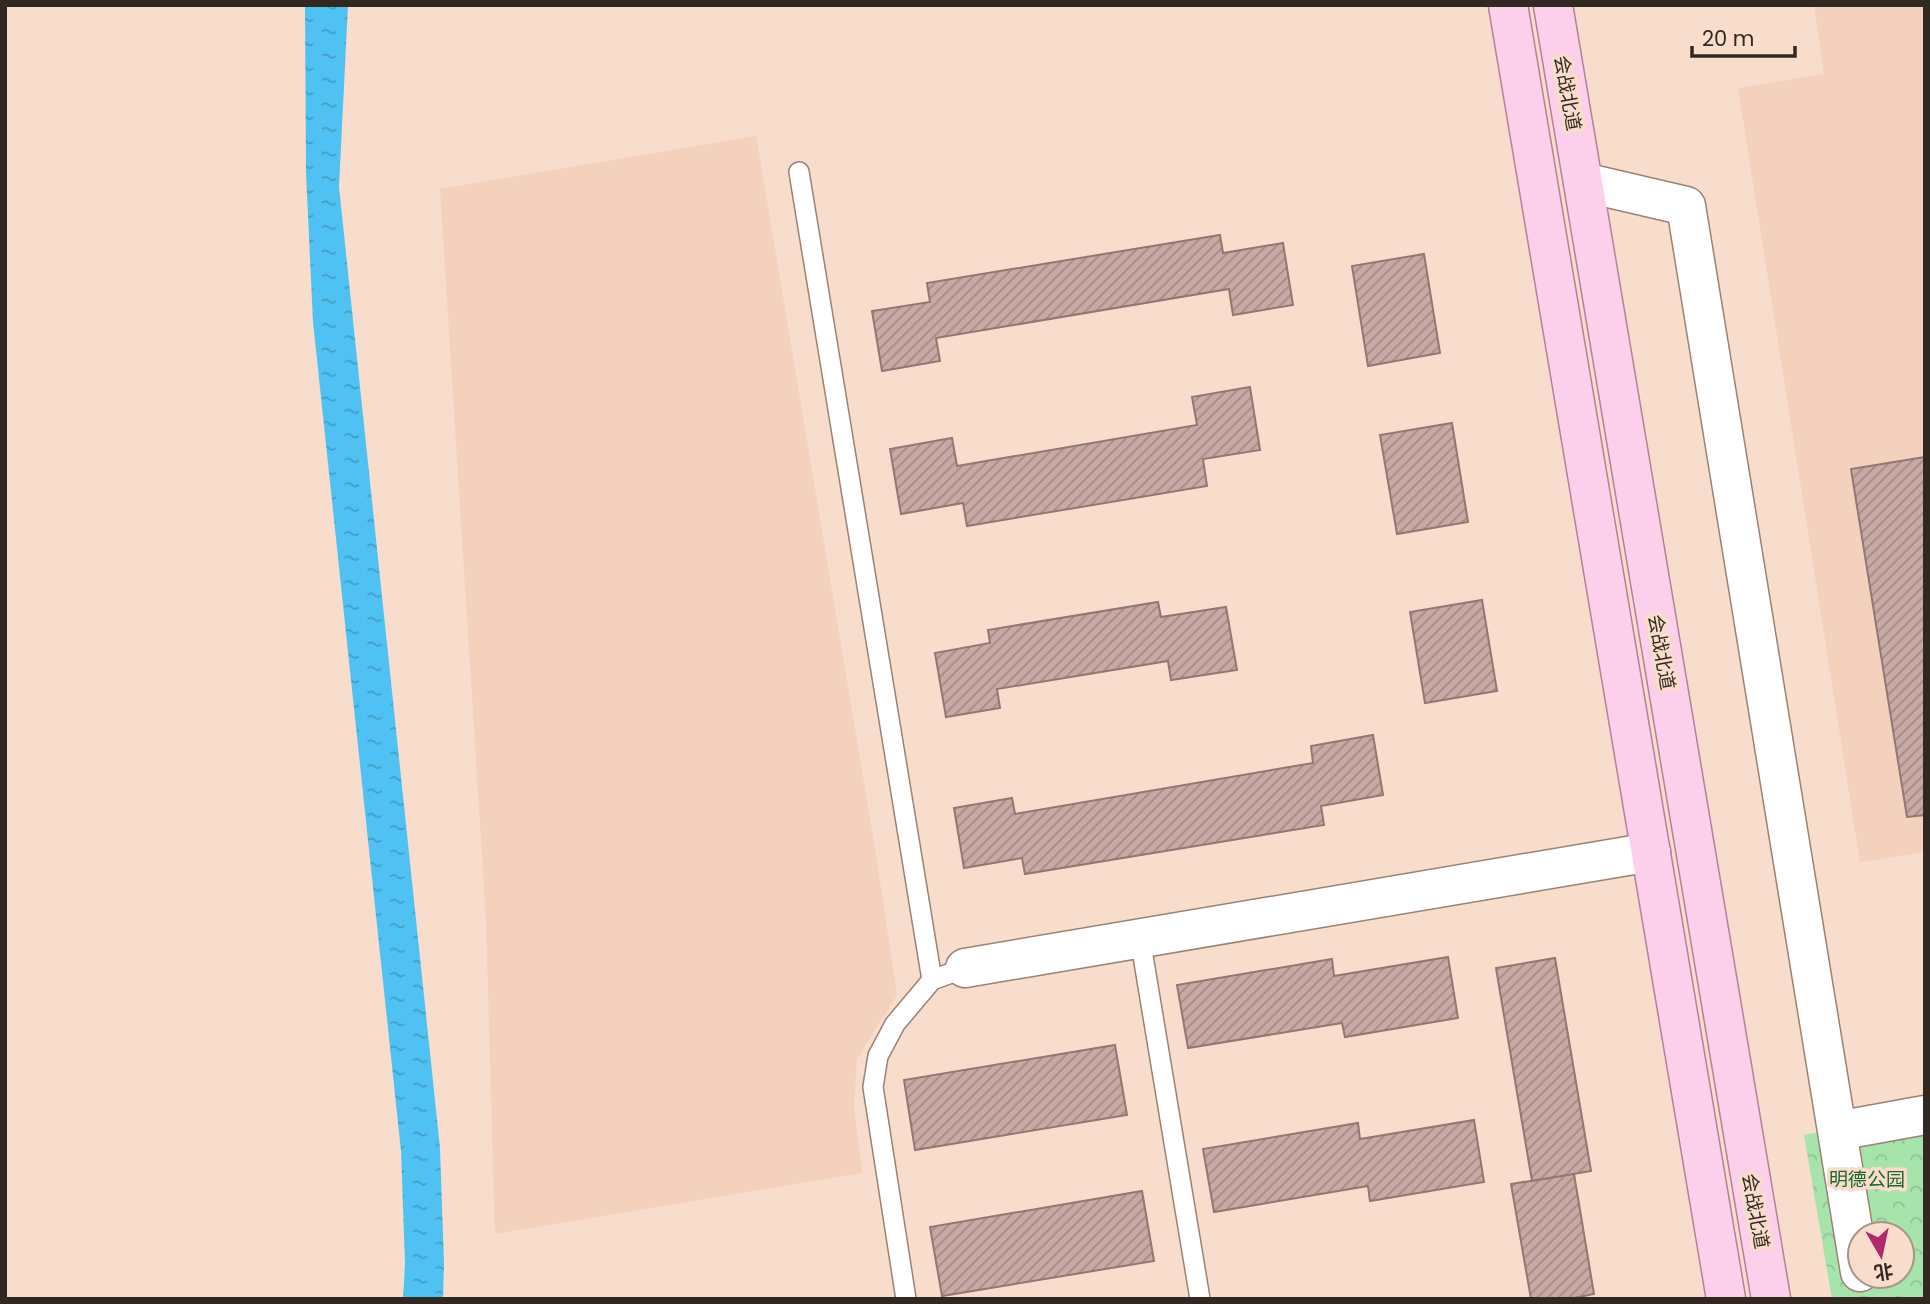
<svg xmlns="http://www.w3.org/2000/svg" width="1930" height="1304" viewBox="0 0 1930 1304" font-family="Poppins,'Noto Sans SC',sans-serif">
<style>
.built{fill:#f4d1bd}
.park{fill:url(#park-crowns);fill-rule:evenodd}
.water{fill:url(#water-ripples)}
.building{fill:url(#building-hatch);stroke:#947772;stroke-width:2}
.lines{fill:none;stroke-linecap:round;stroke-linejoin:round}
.lane-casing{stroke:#9b8273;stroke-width:22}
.street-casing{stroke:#9b8273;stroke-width:41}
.primary-casing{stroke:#b4809b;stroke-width:41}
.lane{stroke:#fff;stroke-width:19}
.street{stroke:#fff;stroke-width:38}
.primary{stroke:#fccfea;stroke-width:38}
.labels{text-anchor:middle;stroke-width:7;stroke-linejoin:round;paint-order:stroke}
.street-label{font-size:19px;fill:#322822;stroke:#f8dccc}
.park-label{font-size:19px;fill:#19692a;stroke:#f8dccc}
</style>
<defs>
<pattern id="park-crowns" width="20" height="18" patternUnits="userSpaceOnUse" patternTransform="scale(1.75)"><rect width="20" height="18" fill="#a7e4ac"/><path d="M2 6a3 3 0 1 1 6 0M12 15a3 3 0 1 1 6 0" fill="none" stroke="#90c494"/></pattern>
<pattern id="water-ripples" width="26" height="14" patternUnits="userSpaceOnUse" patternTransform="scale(1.75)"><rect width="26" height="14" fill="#4fc2f3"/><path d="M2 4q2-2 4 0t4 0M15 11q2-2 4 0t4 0" fill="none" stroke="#429ec4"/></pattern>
<pattern id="building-hatch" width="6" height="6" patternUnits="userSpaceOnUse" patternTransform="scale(1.75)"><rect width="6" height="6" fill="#c9a9a4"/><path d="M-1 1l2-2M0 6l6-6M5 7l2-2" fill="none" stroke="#a48a85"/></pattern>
</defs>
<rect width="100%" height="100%" fill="#f8dccc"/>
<path class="built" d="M1814,5H1925V852L1860,862L1738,88L1824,74Z
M756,136L876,855L897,995L857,1059L854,1106L862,1173L495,1234L486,919L440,189Z"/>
<path class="park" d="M1925,1112V1299H1832L1804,1135ZM1860,1234H1902V1276H1860Z"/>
<path class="water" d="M305,5H348L339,187L440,1148L444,1264L443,1299H403L405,1264L401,1151L313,322L306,173Z"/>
<path class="building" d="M1220,235L1223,253L1283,243L1293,305L1233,315L1229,289L936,338L940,361L882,371L872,311L930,302L927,283Z
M1424,254L1440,353L1368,366L1352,266Z
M1250,387L1260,450L1203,459L1207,486L967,526L963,503L901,514L890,449L952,438L957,466L1197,425L1192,397Z
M1452,423L1468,522L1397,534L1380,435Z
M1925,457V815L1907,817L1851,469Z
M1482,600L1497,691L1425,703L1410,612Z
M1158,602L1161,617L1226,607L1237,670L1171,680L1168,661L997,689L1000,708L946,717L935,653L990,643L988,630Z
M1373,735L1383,795L1321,806L1324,825L1025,874L1022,858L964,868L954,808L1012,798L1015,814L1313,763L1311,746Z
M1448,957L1458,1018L1345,1037L1342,1023L1188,1048L1177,985L1332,959L1334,976Z
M1555,958L1591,1171L1532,1181L1496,968Z
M1115,1045L1127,1115L915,1150L904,1080Z
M1474,1120L1484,1182L1370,1201L1368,1186L1214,1212L1203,1149L1358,1123L1360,1139Z
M1574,1174L1594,1294L1569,1299H1531L1511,1184Z
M1142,1191L1154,1261L942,1296L930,1227Z"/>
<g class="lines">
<g class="lane-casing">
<path id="lane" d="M799,172L932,980
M1140,938L1200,1299
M906,1299L873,1087L878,1056L895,1024L932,980L965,968"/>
</g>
<g class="street-casing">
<path id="street" d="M1583,182L1686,206L1860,1272
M965,968L1651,852
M1837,1131L1925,1115"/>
</g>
<g class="primary-casing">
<path id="primary" d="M1508,5L1726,1299
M1553,5L1771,1299"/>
</g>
<use href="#lane" class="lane"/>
<use href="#street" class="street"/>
<use href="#primary" class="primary"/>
</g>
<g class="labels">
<g class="street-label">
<text transform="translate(1568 93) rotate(80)" y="7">会战北道</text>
<text transform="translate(1662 652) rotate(80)" y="7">会战北道</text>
<text transform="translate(1756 1211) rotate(80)" y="7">会战北道</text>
</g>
<g class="park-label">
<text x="1867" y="1186">明德公园</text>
</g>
</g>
<rect width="1930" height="1304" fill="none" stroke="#322822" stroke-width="14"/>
<g transform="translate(1881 1255) rotate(171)"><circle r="33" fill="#f8dccc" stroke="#a99488" stroke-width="2"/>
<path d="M0-5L12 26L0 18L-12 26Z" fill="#b0296c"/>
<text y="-10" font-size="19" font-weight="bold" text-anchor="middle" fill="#322822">北</text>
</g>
<path d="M1692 46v10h103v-10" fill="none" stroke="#322822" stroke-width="3.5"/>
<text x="1702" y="46" font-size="21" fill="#322822" stroke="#f8dccc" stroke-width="5" paint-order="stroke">20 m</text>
</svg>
